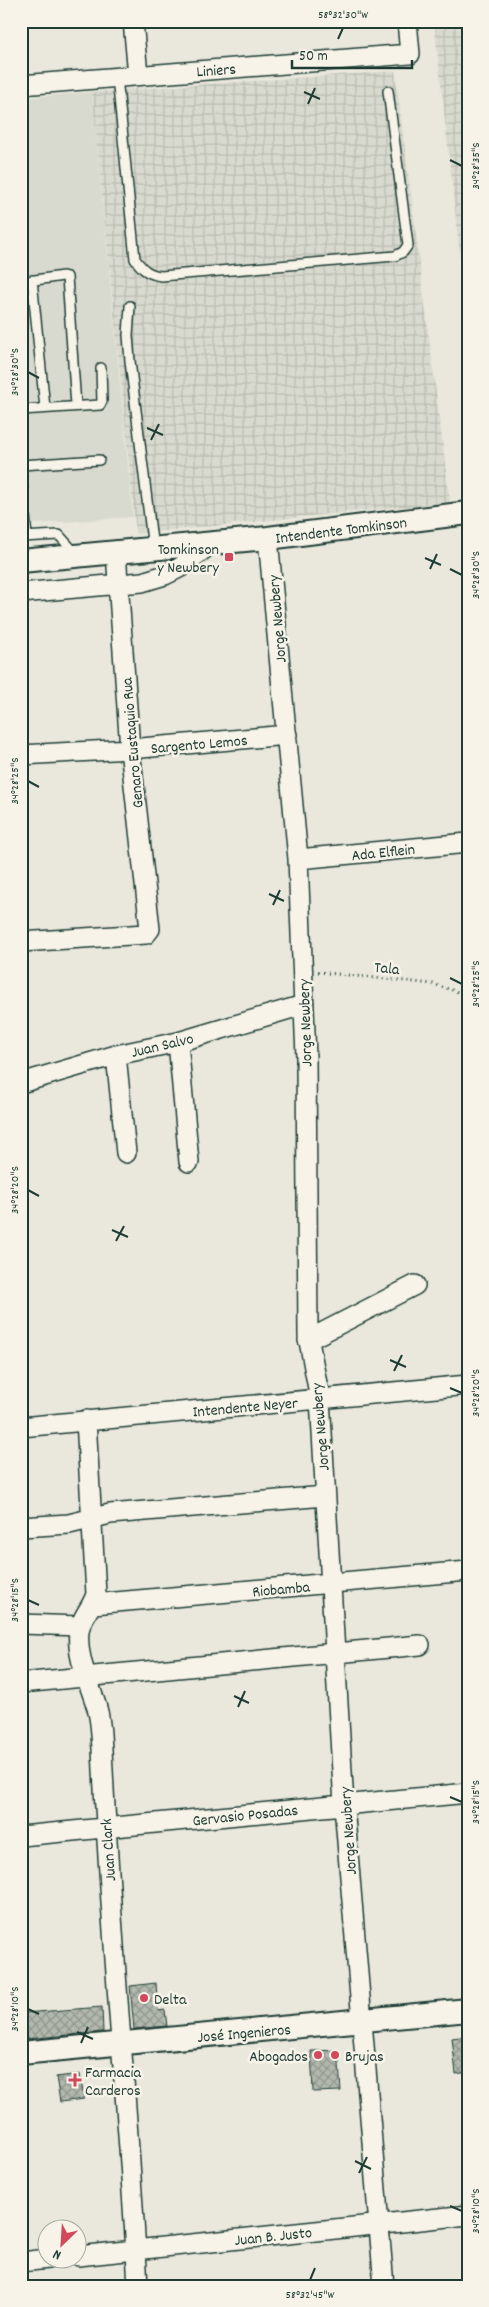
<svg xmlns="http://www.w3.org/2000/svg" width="489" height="2307" viewBox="0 0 489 2307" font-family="Dekko,sans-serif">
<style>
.built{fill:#d9dacf}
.industrial{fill:url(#industrial-grid)}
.building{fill:url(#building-cross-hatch);stroke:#1f3d34}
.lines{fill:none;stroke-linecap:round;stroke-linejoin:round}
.service-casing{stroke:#1f3d34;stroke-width:12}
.minor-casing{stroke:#1f3d34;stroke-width:22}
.tertiary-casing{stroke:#1f3d34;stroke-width:26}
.path{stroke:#1f3d34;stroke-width:3;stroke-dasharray:1 4;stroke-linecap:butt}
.service{stroke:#f7f3e8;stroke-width:9}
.minor{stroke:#f7f3e8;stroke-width:19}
.tertiary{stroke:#f7f3e8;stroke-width:22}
.ticks{fill:none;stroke:#1f3d34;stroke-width:2}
.poi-dot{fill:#d1495b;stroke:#f7f3e8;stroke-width:2}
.labels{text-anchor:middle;stroke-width:5;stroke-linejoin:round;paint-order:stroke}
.street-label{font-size:16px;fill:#1f3d34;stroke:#f7f3e8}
.poi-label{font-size:16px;fill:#1f3d34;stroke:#f7f3e8;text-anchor:start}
.neatline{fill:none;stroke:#1f3d34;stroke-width:2}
.ticks-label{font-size:12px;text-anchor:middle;fill:#1f3d34}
</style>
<defs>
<pattern id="industrial-grid" width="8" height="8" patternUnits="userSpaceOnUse" patternTransform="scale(1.25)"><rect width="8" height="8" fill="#d9dacf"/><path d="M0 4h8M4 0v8" fill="none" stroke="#babcb2"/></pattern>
<pattern id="building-cross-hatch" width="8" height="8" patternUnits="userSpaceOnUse" patternTransform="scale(1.25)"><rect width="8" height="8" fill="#b2b8ae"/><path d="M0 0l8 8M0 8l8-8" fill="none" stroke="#90978e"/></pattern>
</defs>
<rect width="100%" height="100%" fill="#eae8dd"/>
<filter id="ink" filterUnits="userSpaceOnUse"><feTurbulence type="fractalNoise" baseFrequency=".02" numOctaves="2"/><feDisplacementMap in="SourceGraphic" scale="10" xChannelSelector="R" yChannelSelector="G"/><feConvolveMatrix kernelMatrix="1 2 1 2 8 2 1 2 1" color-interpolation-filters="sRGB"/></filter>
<g filter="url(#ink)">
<path class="built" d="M92,92L133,517L21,525V98Z"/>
<path class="industrial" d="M434,21H468V334L461,265Z
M395,71L450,502L136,534L92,92Z"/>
<path class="building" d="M156,1983L158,2011L165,2010L167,2026L134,2029L130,1986Z
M102,2007L103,2032L26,2039L24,2013Z
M468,2036V2072L456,2074L452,2038Z
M338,2050L341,2091L313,2092L311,2051Z
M80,2074L84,2099L60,2102L56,2077Z"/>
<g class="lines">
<g class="service-casing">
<path id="service" d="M117,77L135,259C143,270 148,274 161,276L395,256L403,252L408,245L388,91
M32,280L45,408
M21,282L63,276L67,277L76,406
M130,306L128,335L130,361L153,549
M21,410L100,405L102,401L101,368
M21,465L99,460
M21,472L27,537
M21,537L59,535L76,554"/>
</g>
<g class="minor-casing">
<path id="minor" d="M133,21L138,75
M21,85L410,54L407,21
M268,538L298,859L306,1057L308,1336L320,1399L344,1805L384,2286
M21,593L142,582L165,575L181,567L213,542
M21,755L130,749L287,735
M298,859L468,843
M21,942L146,934L150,929L130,749L116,553
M178,1042L189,1162
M116,1055L126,1153
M21,1083L116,1055L178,1042L303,1005
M308,1340L415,1285
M86,1420L96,1594C92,1608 81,1617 79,1631C76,1658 90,1684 97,1708C101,1721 101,1736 102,1749C110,1928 128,2107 138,2286
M21,1427L468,1385
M21,1527L69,1524L110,1514L325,1496
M93,1604L468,1571
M21,1624L80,1626
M21,1683L420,1645
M21,1836L468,1793
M78,2256L468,2215
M21,2262L48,2259"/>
</g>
<g class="tertiary-casing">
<path id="tertiary" d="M21,561L268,538L468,513
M21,2053L468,2010"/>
</g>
<path class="path" d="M318,972L433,984L468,995"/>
<use href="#service" class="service"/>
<use href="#minor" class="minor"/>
<use href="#tertiary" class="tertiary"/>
</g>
</g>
<path class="ticks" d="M338,39L343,28M304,92L320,99M308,104L315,88M450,160L462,166M28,372L39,378M147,428L163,435M151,440L159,424M425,558L441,565M430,569L437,554M450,569L462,575M28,781L39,787M269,894L284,901M273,905L280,890M450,978L462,984M28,1190L39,1196M112,1230L128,1237M116,1241L124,1226M390,1360L406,1367M394,1371L402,1355M450,1388L462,1393M28,1600L39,1605M234,1696L249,1703M238,1707L245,1691M450,1797L462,1802M28,2009L39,2014M77,2032L93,2039M81,2043L88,2027M355,2161L371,2169M359,2173L367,2157M450,2206L462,2211M310,2280L315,2268"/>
<g class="poi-dot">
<rect x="224" y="552" width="10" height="10" rx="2.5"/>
<circle cx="144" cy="1998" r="5"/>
<circle cx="318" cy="2055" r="5"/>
<circle cx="335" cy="2055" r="5"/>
<path d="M72.5 2072.5h5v5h5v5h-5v5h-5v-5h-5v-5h5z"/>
</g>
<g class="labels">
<g class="street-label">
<text transform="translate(216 69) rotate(-4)" y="6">Liniers</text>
<text transform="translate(341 529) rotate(-7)" y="6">Intendente Tomkinson</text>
<text transform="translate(276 619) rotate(-95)" y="6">Jorge Newbery</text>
<text transform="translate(131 743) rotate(-95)" y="6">Genaro Eustaquio Rua</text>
<text transform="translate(199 743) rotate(-5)" y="6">Sargento Lemos</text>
<text transform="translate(383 851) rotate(-6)" y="6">Ada Elflein</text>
<text transform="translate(387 967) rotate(6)" y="6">Tala</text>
<text transform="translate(304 1023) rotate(-92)" y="6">Jorge Newbery</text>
<text transform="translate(162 1044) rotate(-13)" y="6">Juan Salvo</text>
<text transform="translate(245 1406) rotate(-5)" y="6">Intendente Neyer</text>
<text transform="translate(319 1427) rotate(-95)" y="6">Jorge Newbery</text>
<text transform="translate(281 1588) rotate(-5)" y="6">Riobamba</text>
<text transform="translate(245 1814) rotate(-6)" y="6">Gervasio Posadas</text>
<text transform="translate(347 1831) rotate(-94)" y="6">Jorge Newbery</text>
<text transform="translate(107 1850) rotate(-94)" y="6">Juan Clark</text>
<text transform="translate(244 2032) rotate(-5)" y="6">José Ingenieros</text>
<text transform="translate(273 2235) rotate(-6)" y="6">Juan B. Justo</text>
</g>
<g class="poi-label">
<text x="219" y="554" text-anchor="end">Tomkinson<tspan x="219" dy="18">y Newbery</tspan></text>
<text x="154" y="2004">Delta</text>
<text x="308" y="2061" text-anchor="end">Abogados</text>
<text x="345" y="2061">Brujas</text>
<text x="85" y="2077">Farmacia<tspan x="85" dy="18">Carderos</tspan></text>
</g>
</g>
<rect width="489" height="2307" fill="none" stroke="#f7f3e8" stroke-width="55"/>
<g transform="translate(62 2244) rotate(205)"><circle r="24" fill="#f7f3e8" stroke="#a1aaa0"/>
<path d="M0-4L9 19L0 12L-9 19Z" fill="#d1495b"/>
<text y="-8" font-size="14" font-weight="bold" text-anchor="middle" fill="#1f3d34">N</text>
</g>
<path d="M292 60v8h120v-8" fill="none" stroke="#1f3d34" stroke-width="2.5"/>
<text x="299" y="60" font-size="15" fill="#1f3d34" stroke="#f7f3e8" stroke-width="4" paint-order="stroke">50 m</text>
<rect x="28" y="28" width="434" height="2252" class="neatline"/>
<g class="ticks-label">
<text x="343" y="18">58°32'30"W</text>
<text transform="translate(475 166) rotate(-90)" y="4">34°28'35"S</text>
<text transform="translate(14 372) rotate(-90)" y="4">34°28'30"S</text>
<text transform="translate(475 575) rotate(-90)" y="4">34°28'30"S</text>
<text transform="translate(14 781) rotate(-90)" y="4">34°28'25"S</text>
<text transform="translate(475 984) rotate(-90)" y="4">34°28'25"S</text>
<text transform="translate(14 1190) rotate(-90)" y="4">34°28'20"S</text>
<text transform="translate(475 1393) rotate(-90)" y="4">34°28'20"S</text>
<text transform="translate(14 1600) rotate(-90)" y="4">34°28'15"S</text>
<text transform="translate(475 1802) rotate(-90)" y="4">34°28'15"S</text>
<text transform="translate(14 2009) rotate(-90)" y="4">34°28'10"S</text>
<text transform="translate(475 2211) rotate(-90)" y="4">34°28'10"S</text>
<text x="310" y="2298">58°32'45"W</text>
</g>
</svg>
